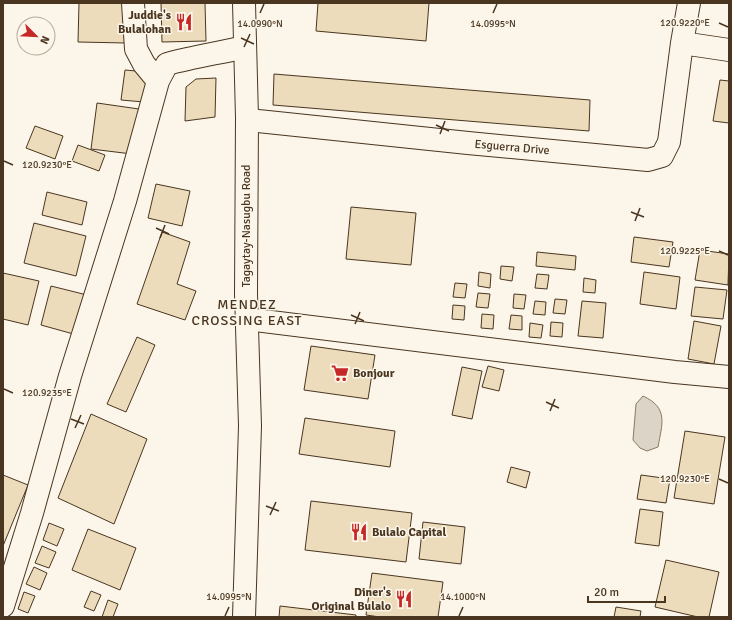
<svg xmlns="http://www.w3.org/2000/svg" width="732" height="620" viewBox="0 0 732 620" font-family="Signika,sans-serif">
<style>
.water{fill:#dcd4c6;stroke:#887966}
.building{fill:#ecdcbc;stroke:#4a3520}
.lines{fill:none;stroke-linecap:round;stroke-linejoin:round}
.minor-casing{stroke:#4a3520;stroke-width:24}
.primary-casing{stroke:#4a3520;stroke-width:24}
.minor{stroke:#fbf6e9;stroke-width:22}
.primary{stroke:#fbf6e9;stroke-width:22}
.ticks{fill:none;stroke:#4a3520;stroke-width:1.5}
.labels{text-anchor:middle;stroke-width:3;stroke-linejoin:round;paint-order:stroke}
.poi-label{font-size:12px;font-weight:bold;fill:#4a3520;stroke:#fbf6e9;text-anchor:end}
.street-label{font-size:12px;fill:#4a3520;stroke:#fbf6e9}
.quarter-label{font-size:14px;letter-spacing:1px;fill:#4a3520;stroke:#fbf6e9}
.ticks-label{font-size:10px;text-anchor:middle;fill:#4a3520;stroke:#fbf6e9;stroke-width:3;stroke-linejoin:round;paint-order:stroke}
</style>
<rect width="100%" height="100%" fill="#fbf6e9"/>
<path class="water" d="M643,396C669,408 662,424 658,447L647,451L640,448L633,440L636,404Z"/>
<path class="building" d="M79,3H125L126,43L78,42Z
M161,3H205L206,41L162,42Z
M318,3H429L426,41L316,31Z
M125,70L147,72L144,102L121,100Z
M274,74L590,100L589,131L273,105Z
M216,78L215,117L185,121L186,87L196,79Z
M720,80L729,81V123L713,121Z
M97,103L139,109L132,154L91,149Z
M35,126L63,136L55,159L26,148Z
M78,145L105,155L99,171L72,161Z
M156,184L190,191L182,226L148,218Z
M47,192L87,202L82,225L42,215Z
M351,207L416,213L411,265L346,259Z
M34,223L86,236L76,276L24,263Z
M162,232L190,242L177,284L196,291L185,320L137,304Z
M634,237L673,242L669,267L631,262Z
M700,250L729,254L728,285L695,280Z
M537,252L576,256L575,270L536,266Z
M501,266L514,267L512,281L500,279Z
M479,272L491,274L490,288L478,286Z
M644,272L680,277L676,309L640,304Z
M3,273L39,281L28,325L3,319Z
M537,274L549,275L547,289L535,288Z
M584,278L596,280L595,293L583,292Z
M455,283L467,284L465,298L453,297Z
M51,286L87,295L77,335L41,325Z
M695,287L727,290L723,319L691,316Z
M478,293L490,294L488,308L476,307Z
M514,294L526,295L524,309L513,308Z
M555,299L567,300L565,314L553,313Z
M535,301L546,302L545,315L533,314Z
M582,301L606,303L603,338L578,336Z
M453,305L465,306L464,320L452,319Z
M482,314L494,315L493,329L481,328Z
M511,315L522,316V330L509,329Z
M694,321L721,326L714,364L688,359Z
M551,322L563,323L562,337L550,336Z
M530,323L543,325L541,338L529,337Z
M137,337L155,345L126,412L107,404Z
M311,346L375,355L368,399L304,390Z
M488,366L504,370L499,391L482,387Z
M462,367L482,371L472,419L452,415Z
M91,414L147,439L114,524L58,498Z
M305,418L395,431L390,467L299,454Z
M685,431L725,437L714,504L674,498Z
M511,467L530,472L526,488L507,482Z
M3,475L28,485L3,546Z
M641,475L670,479L666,503L637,499Z
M311,501L412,513L406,562L305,550Z
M640,509L663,512L659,546L635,543Z
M423,522L465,527L461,564L419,559Z
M49,523L64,529L57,546L43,540Z
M88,529L136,548L120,590L72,570Z
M42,546L56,552L49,568L35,563Z
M666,560L719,572L709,617H698L655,607Z
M34,567L47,573L40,590L26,584Z
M372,573L443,582L438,617H380L366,615Z
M91,591L101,595L94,611L84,607Z
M24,592L35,596L28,613L18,609Z
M108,600L118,604L113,617H102Z
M280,606L356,615V617H279Z
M616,607L641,611L640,617H614Z"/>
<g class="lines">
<g class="minor-casing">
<path id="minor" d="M133,3L136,49L144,64L158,81
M682,43L729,50
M247,118L258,121L468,143L648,160L662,156L669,142L682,43L689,3
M247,319L675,372L729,377
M3,606L32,513L70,376L125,201L158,81L167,64C193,57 219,53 245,47"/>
</g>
<g class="primary-casing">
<path id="primary" d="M244,3L247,118L246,294L250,426L244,617"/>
</g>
<use href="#minor" class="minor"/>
<use href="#primary" class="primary"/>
</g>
<path class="ticks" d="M260,13L264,4M493,13L497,4M719,23L728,27M241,38L254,44M244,47L250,34M436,125L449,131M440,134L445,121M4,161L13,165M631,212L644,217M635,221L640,208M156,228L169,234M160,238L165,225M719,251L728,255M351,315L364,321M355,324L360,312M4,389L13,393M546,402L559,408M550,411L555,399M71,419L84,424M75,428L81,415M719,479L728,483M266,506L279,511M270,515L276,502M225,616L229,607M459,616L463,607"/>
<defs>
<g id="restaurant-bare" transform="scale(1.38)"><path d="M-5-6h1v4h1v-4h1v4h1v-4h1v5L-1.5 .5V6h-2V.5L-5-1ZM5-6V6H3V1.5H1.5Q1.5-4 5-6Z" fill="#c62828" stroke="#fbf6e9" stroke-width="2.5" paint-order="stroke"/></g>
<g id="supermarket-bare" transform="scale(1.38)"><path d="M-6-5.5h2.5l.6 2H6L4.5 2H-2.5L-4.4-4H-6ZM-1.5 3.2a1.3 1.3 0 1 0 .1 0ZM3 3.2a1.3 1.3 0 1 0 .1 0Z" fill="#c62828" stroke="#fbf6e9" stroke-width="2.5" paint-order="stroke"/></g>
</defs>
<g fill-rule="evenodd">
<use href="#restaurant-bare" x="184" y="22"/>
<use href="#supermarket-bare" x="340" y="373"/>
<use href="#restaurant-bare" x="359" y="532"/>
<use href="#restaurant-bare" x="404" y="599"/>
</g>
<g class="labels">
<g class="poi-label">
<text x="171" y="19">Juddie's<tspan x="171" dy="14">Bulalohan</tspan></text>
<text x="353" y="377" text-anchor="start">Bonjour</text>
<text x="372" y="536" text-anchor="start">Bulalo Capital</text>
<text x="391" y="596">Diner's<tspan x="391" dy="14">Original Bulalo</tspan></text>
</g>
<g class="street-label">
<text transform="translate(512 147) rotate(5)" y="4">Esguerra Drive</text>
<text transform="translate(246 226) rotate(-90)" y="4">Tagaytay-Nasugbu Road</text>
</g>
<g class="quarter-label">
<text x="247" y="309">MENDEZ<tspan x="247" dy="16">CROSSING EAST</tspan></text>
</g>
</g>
<g class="ticks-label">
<text x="685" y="26">120.9220°E</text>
<text x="260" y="27">14.0990°N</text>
<text x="493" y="27">14.0995°N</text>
<text x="47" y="168">120.9230°E</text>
<text x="685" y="254">120.9225°E</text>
<text x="47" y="396">120.9235°E</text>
<text x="685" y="482">120.9230°E</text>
<text x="229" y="600">14.0995°N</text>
<text x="463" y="600">14.1000°N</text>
</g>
<rect width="732" height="620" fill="none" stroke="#4a3520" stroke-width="8"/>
<g transform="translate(36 36) rotate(114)"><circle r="19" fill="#fbf6e9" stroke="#b4a999"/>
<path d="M0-3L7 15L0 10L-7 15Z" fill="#c62828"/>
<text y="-6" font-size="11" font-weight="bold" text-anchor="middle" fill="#4a3520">N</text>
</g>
<path d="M588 596v6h77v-6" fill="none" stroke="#4a3520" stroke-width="2"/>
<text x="594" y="596" font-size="12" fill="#4a3520" stroke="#fbf6e9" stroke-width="3" paint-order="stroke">20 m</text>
</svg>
